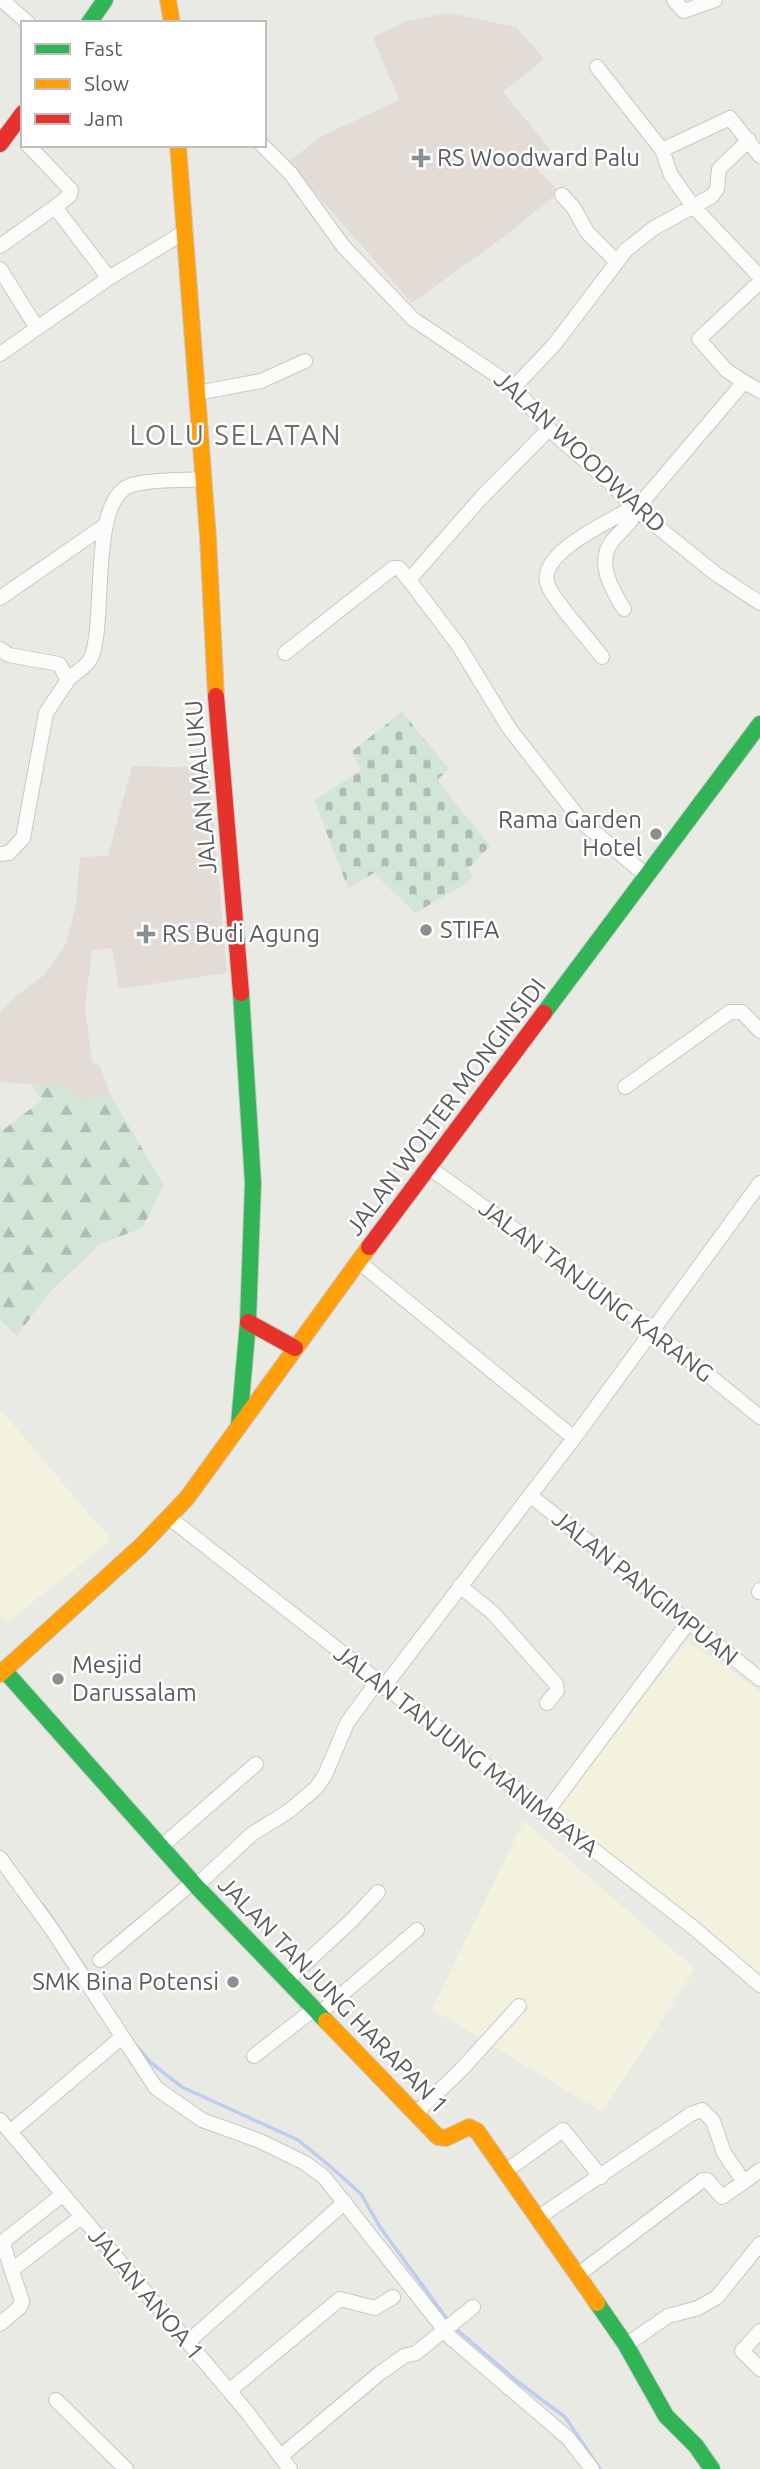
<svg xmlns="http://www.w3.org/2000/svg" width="760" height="2469" viewBox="0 0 760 2469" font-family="Ubuntu,sans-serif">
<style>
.commercial{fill:#f2f2df}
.medical{fill:#e3dbd5}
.forest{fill:url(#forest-firs)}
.cemetery{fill:url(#cemetery-stones)}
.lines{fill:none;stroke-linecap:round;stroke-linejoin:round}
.stream{stroke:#bccdf0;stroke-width:3.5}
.street-casing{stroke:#c7c7c5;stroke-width:16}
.fast-casing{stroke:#c7c7c6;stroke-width:18}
.slow-casing{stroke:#c7c7c6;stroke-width:18}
.jam-casing{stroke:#c7c7c6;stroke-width:18}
.street{stroke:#fcfcfb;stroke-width:14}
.fast{stroke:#30b455;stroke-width:16}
.slow{stroke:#ff9f0a;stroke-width:16}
.jam{stroke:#e5322d;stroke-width:16}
.poi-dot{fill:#8d8e8f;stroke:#fff;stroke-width:2.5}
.labels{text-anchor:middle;stroke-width:5;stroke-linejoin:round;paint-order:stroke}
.poi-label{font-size:24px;fill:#5b5c61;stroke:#fff;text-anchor:start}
.street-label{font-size:24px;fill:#5b5c61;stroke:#fff}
.quarter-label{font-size:28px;letter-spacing:2px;fill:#6c6e73;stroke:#fff}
</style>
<defs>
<pattern id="forest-firs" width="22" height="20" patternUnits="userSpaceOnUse" patternTransform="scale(1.75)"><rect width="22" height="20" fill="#d3e5d6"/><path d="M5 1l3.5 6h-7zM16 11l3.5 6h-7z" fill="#aebdb1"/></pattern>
<pattern id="cemetery-stones" width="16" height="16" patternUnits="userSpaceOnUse" patternTransform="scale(1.75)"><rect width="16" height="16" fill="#d3e5d6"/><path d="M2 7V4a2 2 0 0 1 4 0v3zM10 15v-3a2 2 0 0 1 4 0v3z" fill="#aebdb1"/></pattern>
</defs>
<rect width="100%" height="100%" fill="#eaeae5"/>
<path class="commercial" d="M0,1409L111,1540L7,1623L0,1614Z
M687,1641L760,1691V1977L552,1816Z
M524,1821L695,1969L602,2112L432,2009Z"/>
<path class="medical" d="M448,13L516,27L544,59L503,92L554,154L537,169L559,192L505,236L412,303L288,162L322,136L399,100L373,37L407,21Z
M132,766L209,768L227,973L119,989L112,948L92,951L85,1007L92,1062L100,1066L111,1096L88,1100L57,1086L0,1082V1013L16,996L43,976L66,944L76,905L80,857L108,856Z"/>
<path class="forest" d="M31,1084L57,1086L88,1100L111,1096L164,1185L142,1228L100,1244L47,1295L17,1336L0,1319V1126L3,1130L42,1100Z"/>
<path class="cemetery" d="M402,712L449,769L437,780L490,846L469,868L473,876L464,885L415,913L374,873L348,888L314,800L361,771L351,752Z"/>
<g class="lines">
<path class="stream" d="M43,1905L99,1989
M136,2045L150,2062L182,2087L298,2140L331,2167L361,2194L380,2227L450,2323
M455,2328L518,2382L565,2417L600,2469"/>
<g class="street-casing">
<path id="street" d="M2,0L28,23
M674,0L684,11L715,0
M597,67L662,150L671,175L692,205L760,277
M28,145L71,190L70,195L55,207L109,278
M262,145L291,174L343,246L413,319L514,387L549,429L615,487L633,507L716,574L760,603
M662,150L730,118L760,156
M562,195L573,207L587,232L617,262
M0,246L55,207
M0,269L37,328
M0,354L109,278L186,231
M744,382L760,391
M514,387L554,345L626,250L654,228L712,196L717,189L719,169L749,140
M197,393L261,381L305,361
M549,429L481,498L409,580L459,646L509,728L583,823L646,875
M0,598L104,526
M624,609C612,590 595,562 613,540C622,529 632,524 636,509L744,382L726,370L699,339L760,282
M0,649L9,655L59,664L68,680C75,672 87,667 91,658C107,622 88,497 132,485C153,479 180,481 202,479
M285,653L393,568H399L409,580
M602,657C591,641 551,599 547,582C540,551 612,521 633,507
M0,854L9,853L23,838L46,713L68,680
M625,1087L730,1012H742L760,1031
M430,1168L653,1330L760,1417
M359,1262L574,1438
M531,1496L760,1679
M171,1519L695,1929L760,1985
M460,1586L493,1613L556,1684L557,1691L547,1703
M759,1592L760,1590
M383,1688L574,1438L760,1183
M545,1814L687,1624
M161,1847L256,1764
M0,1858L53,1931L156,2088L202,2120L260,2141L305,2163L324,2177L451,2338L568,2438L592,2469
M196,1886L252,1834L289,1811L316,1788L325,1775L347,1723L377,1682
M100,1960L193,1882
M287,1980L351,1921L378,1892
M319,2014L417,1930
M254,2056L314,2009
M415,2114L461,2070L519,2006
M0,2120L247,2412L290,2469
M10,2132L121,2038
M506,2171L563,2130L601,2177
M744,2182L760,2170
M539,2217L691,2114L702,2110L713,2121L724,2153L744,2182L722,2197L707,2180H703L579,2274
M13,2269L81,2217
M0,2324L20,2307L22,2301L4,2247L5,2240L62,2195
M760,2331L742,2351L760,2369
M188,2342L345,2202
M626,2345L668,2316L698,2308L717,2297L760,2244
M229,2391L340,2299L375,2308L393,2297
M56,2400L126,2469
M281,2456L380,2373L404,2356L416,2353L473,2307"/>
</g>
<g class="fast-casing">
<path id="fast" d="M89,23L105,0
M544,1013L760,724
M239,1424L248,1322L253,1183L241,993
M4,1670L196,1886L326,2021
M597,2303L626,2345L666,2416L696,2446L712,2469"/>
</g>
<g class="slow-casing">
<path id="slow" d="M168,0L172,23
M178,145L208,537L216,696
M0,1674L141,1546L187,1498L369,1247
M326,2021L438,2137L446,2138L469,2127L477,2131L597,2303"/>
</g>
<g class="jam-casing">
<path id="jam" d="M0,144L23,113
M216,696L241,993
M369,1247L544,1013
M248,1322L295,1348"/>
</g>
<use href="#street" class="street"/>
<use href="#fast" class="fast"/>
<use href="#slow" class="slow"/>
<use href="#jam" class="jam"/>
</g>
<g class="poi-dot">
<path d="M417.5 147.5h7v7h7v7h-7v7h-7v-7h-7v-7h7z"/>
<circle cx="656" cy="834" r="7"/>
<circle cx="426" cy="930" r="7"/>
<path d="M142.5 923.5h7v7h7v7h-7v7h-7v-7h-7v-7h7z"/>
<circle cx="58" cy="1679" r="7"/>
<circle cx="233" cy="1982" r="7"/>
</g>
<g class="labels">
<g class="poi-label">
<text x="437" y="166">RS Woodward Palu</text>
<text x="642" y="828" text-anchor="end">Rama Garden<tspan x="642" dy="28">Hotel</tspan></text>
<text x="440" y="938">STIFA</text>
<text x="162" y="942">RS Budi Agung</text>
<text x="72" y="1673">Mesjid<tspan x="72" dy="28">Darussalam</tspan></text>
<text x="219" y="1990" text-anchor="end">SMK Bina Potensi</text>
</g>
<g class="street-label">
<text transform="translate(580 452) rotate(43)" y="8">JALAN WOODWARD</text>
<text transform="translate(201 787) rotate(-95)" y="8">JALAN MALUKU</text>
<text transform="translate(446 1107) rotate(-53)" y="8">JALAN WOLTER MONGINSIDI</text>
<text transform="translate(596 1291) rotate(37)" y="8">JALAN TANJUNG KARANG</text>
<text transform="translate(645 1588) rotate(39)" y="8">JALAN PANGIMPUAN</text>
<text transform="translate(466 1751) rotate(38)" y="8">JALAN TANJUNG MANIMBAYA</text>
<text transform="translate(333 1995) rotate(46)" y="8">JALAN TANJUNG HARAPAN 1</text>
<text transform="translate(146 2294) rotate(50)" y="8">JALAN ANOA 1</text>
</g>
<g class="quarter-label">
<text x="236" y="445">LOLU SELATAN</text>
</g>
</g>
<rect x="21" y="21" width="245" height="126" fill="#ffffff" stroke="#bdbec0" stroke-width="2"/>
<rect x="35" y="44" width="35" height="10" fill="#30b455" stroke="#bdbec0" stroke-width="2"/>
<text x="84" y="56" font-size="21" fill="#5b5c61">Fast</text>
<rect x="35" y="79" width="35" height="10" fill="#ff9f0a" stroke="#bdbec0" stroke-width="2"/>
<text x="84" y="91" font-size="21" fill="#5b5c61">Slow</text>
<rect x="35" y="114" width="35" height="10" fill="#e5322d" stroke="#bdbec0" stroke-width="2"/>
<text x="84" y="126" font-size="21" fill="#5b5c61">Jam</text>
</svg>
